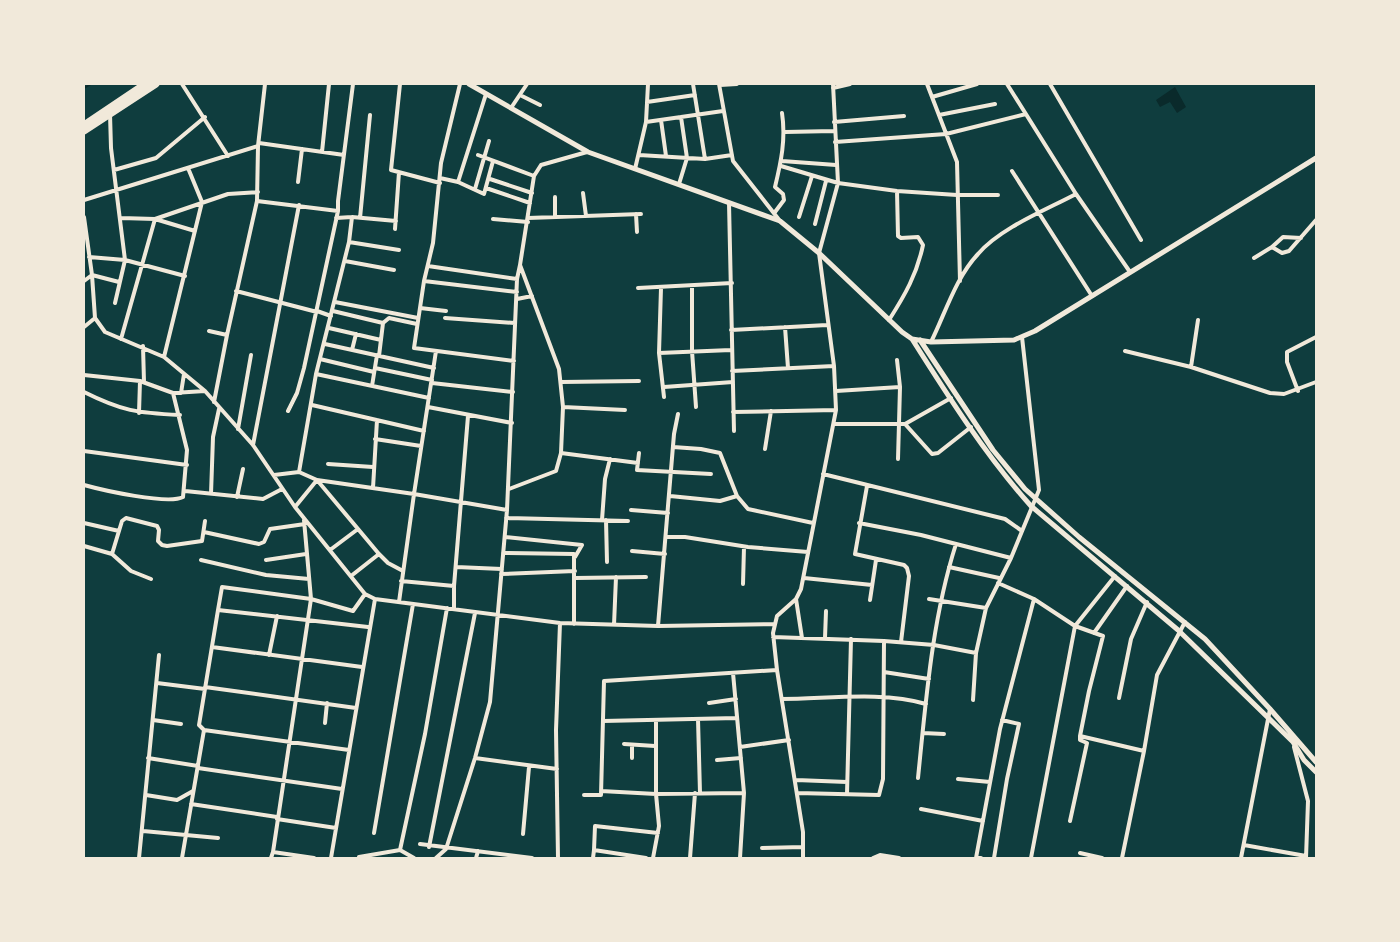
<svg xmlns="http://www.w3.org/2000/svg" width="1400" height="942" viewBox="0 0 1400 942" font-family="Jost,sans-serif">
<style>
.water{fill:#0a2a2b}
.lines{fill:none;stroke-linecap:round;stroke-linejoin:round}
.stream{stroke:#0a2a2b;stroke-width:2}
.minor{stroke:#f1e9da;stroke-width:4}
.tertiary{stroke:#f1e9da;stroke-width:5}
.trunk{stroke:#f1e9da;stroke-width:7}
</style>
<rect width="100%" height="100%" fill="#0f3d3e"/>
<path class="water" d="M1175,87L1186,107L1177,113L1170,102L1160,107L1156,100Z"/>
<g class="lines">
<path class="stream" d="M84,88L91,84"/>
<path class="minor" d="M182,84L228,156
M400,84L391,170L440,183
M460,84L441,163L433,243L424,281L414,348L514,361
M693,84L705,159
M719,84L733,161L780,221
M927,84L957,162L960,281
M1007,84L1076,194L1130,272
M1050,84L1141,240
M720,85L737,84
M833,88L850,84
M520,95L540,105
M932,97L977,84
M647,102L695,95
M511,108L527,84
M110,114L111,148L125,260L115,303
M939,115L995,104
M661,120L666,156
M646,122L723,111
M834,122L904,116
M785,132L834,131
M835,142L946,134L1026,114
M259,143L344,155
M322,152L329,84
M478,155L534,176
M639,155L705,159L732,155
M782,161L836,165
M781,166L838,183L897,191L957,195H998
M635,169L646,122L648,84
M114,170L156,158L205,117
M1012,171L1092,296
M440,178L458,182L484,194L493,161
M490,179L532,193
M298,182L302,149
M458,182L486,94
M679,184L687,158L681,117
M486,188L530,203
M475,189L489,141
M583,193L586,216
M84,200L258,146
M257,201L258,146L265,84
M729,203L734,431
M775,212L784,200L783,194L775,187C781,162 786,139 782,113
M636,214L637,232
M84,217L92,275L95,318L105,332L164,357L205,391L253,445L295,507L365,594L375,599L560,623L658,626L774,624
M555,217V197
M799,217L812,176
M121,218L155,219L195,231
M336,218L352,217
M360,218L370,115
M528,218L641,214
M493,219L528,222
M815,224L826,181
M395,229L399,172
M349,242L399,250
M1272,247L1283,237L1301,238
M89,257L125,260L185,276
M1254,258L1272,247L1282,253L1289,251L1316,220
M345,261L394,270
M428,266L517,279
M84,281L92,275L119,282
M424,281L517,292
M692,286V351L696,407
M638,288L732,283
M661,288L659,353L664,397
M236,291L317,312
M517,299L532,296
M335,302L418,318
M420,308L446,311
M317,311L331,316
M333,311L383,323L389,318L417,324
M445,318L515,323
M889,320C905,295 917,274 923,245L918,237L901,238L898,236L897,191
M84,327L95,318
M785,327L788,368
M329,328L381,340
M731,330L827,325
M209,331L227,335
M121,339L155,219L228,194L258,192
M931,342C945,314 956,277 978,254C1000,228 1046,210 1076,194
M325,344L434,368
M143,346L144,382
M352,350L356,334
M1125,351L1191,367L1270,393L1284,394L1316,382
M659,353L731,350
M379,356L383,323
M164,357L202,202L188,168
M320,359L374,372
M897,360L900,387L898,459
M1191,367L1198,320
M375,368L432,380
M732,371L834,366
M316,374L429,398
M84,375L140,381L173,393L205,391
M561,382L639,381
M432,383L513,392
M372,386L377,355
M664,387L733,382
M836,391L900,387
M1298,391L1287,362V352L1316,337
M84,392C122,411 137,413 180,415
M181,393L184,374
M214,402L227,335L257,201L338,211
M312,405L424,431
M428,407L512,423
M563,407L625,410
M288,411L297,393L304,368L338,211V201L353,84
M733,412L836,410
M139,413L140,381
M835,424H905L951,398
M905,424L932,454L938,453L971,427
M238,429L251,355
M375,439L421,446
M253,445L299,205
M673,447L701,449L720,453L737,496L748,509L813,523
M765,449L771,411
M84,451L187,465
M561,453L638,463
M639,453L637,470L711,474
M328,464L373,467
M823,474L1005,519L1022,531
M274,475L299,472
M84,485C102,490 168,505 183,497L187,450L173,393
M867,486L855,554L904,565L907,568L909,576L901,642
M373,488L377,420
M509,489L556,471L561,453L563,407L559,369L520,265L534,176L541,165L587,152
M185,491L263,499L282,489
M211,494L213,437L219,409
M670,496L720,501L737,496
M237,497L243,469
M295,507L317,480L299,472L316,374L349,242L352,217L396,221
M507,510L517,279L520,265
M631,510L668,513
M506,518L628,521
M602,520L605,479L610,459
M606,520L607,562
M84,523L119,531
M859,523L921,535L1011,558
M204,532L259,544L264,542L270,529L305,524
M505,537L582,545L575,557
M667,537H685L748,547L808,552
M84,546L112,554L131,571L151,579
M330,550L358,529
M632,551L665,554
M503,553L574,554V624
M112,554L122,521L126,518L157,526L159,530L158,541L162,545L167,546L202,541L205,521
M201,560L266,575L309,579
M266,560L306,554
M456,567L502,569
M949,567L999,578
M403,571L388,563L379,554L317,480L414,494L436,351
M501,574L575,571
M351,576L379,554
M575,578L646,577
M804,578L872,585
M401,581L454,586
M998,583L1034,599
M743,584L744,547
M796,599L802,638
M929,599L986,608
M870,600L876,560
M399,602L414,494L507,510L490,702L475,758L446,849L436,858
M454,609V586L468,416
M218,610L222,587L311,599L353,611L365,594
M614,625L616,577
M658,626L674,434L678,414
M1094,633L1127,586
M773,637L884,641
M825,638L826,611
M212,647L362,667
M269,655L277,616
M884,672L929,679
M733,673L744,793L740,858
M157,683L205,689
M205,687L356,708
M1119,698L1131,639L1147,602
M782,699C827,699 882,691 926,704
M973,700L976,653L986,608L1011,558L1039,490L1022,337
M709,703L736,699
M698,719L700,793
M153,720L181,724
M603,721L737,718
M325,723L327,703
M204,730L349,750
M923,733L944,734
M1080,736L1144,751
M624,744L655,746
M740,747L789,740
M1294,747L1308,801L1306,858
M148,758L198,766
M475,758L557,769
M632,758V745
M717,760L741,758
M198,768L342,789
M918,778C926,700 932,619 956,544
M958,779L990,782
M796,780L847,782
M601,791L656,794V720
M797,793L879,795L883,779L884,641L934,645L976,653
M847,794L851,639
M146,795L177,800L193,791
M584,795H601L604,681L777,670
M191,804L277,817
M921,809L983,821
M277,819L336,828
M143,831L218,838
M374,833L413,604
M523,834L529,767
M420,844L532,858
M1244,845L1306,856
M429,847L475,613
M762,848L803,847
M400,850L414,858
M594,850L595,826L658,833
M273,852L311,599L304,520
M1080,853L1102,858
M359,857L400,850L425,734L447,608
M139,858L159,655
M182,858L204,730L199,725L218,610L368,627
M271,858L273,852L314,858
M331,858L375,599
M476,858L478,851
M558,858L556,730L560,623
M593,858L594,850L646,858
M653,858L659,826L656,794L744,793
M690,858L695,793
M803,858V832L777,670L773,633L777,616L796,599L801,589L836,410L834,366L819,253L838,183L833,84
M873,858L880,855L899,858
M981,858H976L1000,729L1034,599L1075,626L1103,636L1089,691L1080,736V740L1087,743L1070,821
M994,858L1007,779L1019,724L1002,720
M1031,858L1075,626L1115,576
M1122,858L1144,751L1157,675L1185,622
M1241,858L1270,709"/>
<path class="tertiary" d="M469,84L588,152L780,221L819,253L902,332L912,339L931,342L1014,340L1035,331L1316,158
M912,339C948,396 986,456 1031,506L1178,630L1293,742L1304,760L1316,772
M920,340L993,450L1025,489L1079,537L1205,639L1270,709L1316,762"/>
<path class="trunk" d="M84,125L145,84
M84,131L156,84"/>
</g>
<rect width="1400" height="942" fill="none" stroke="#f1e9da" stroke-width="170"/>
</svg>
